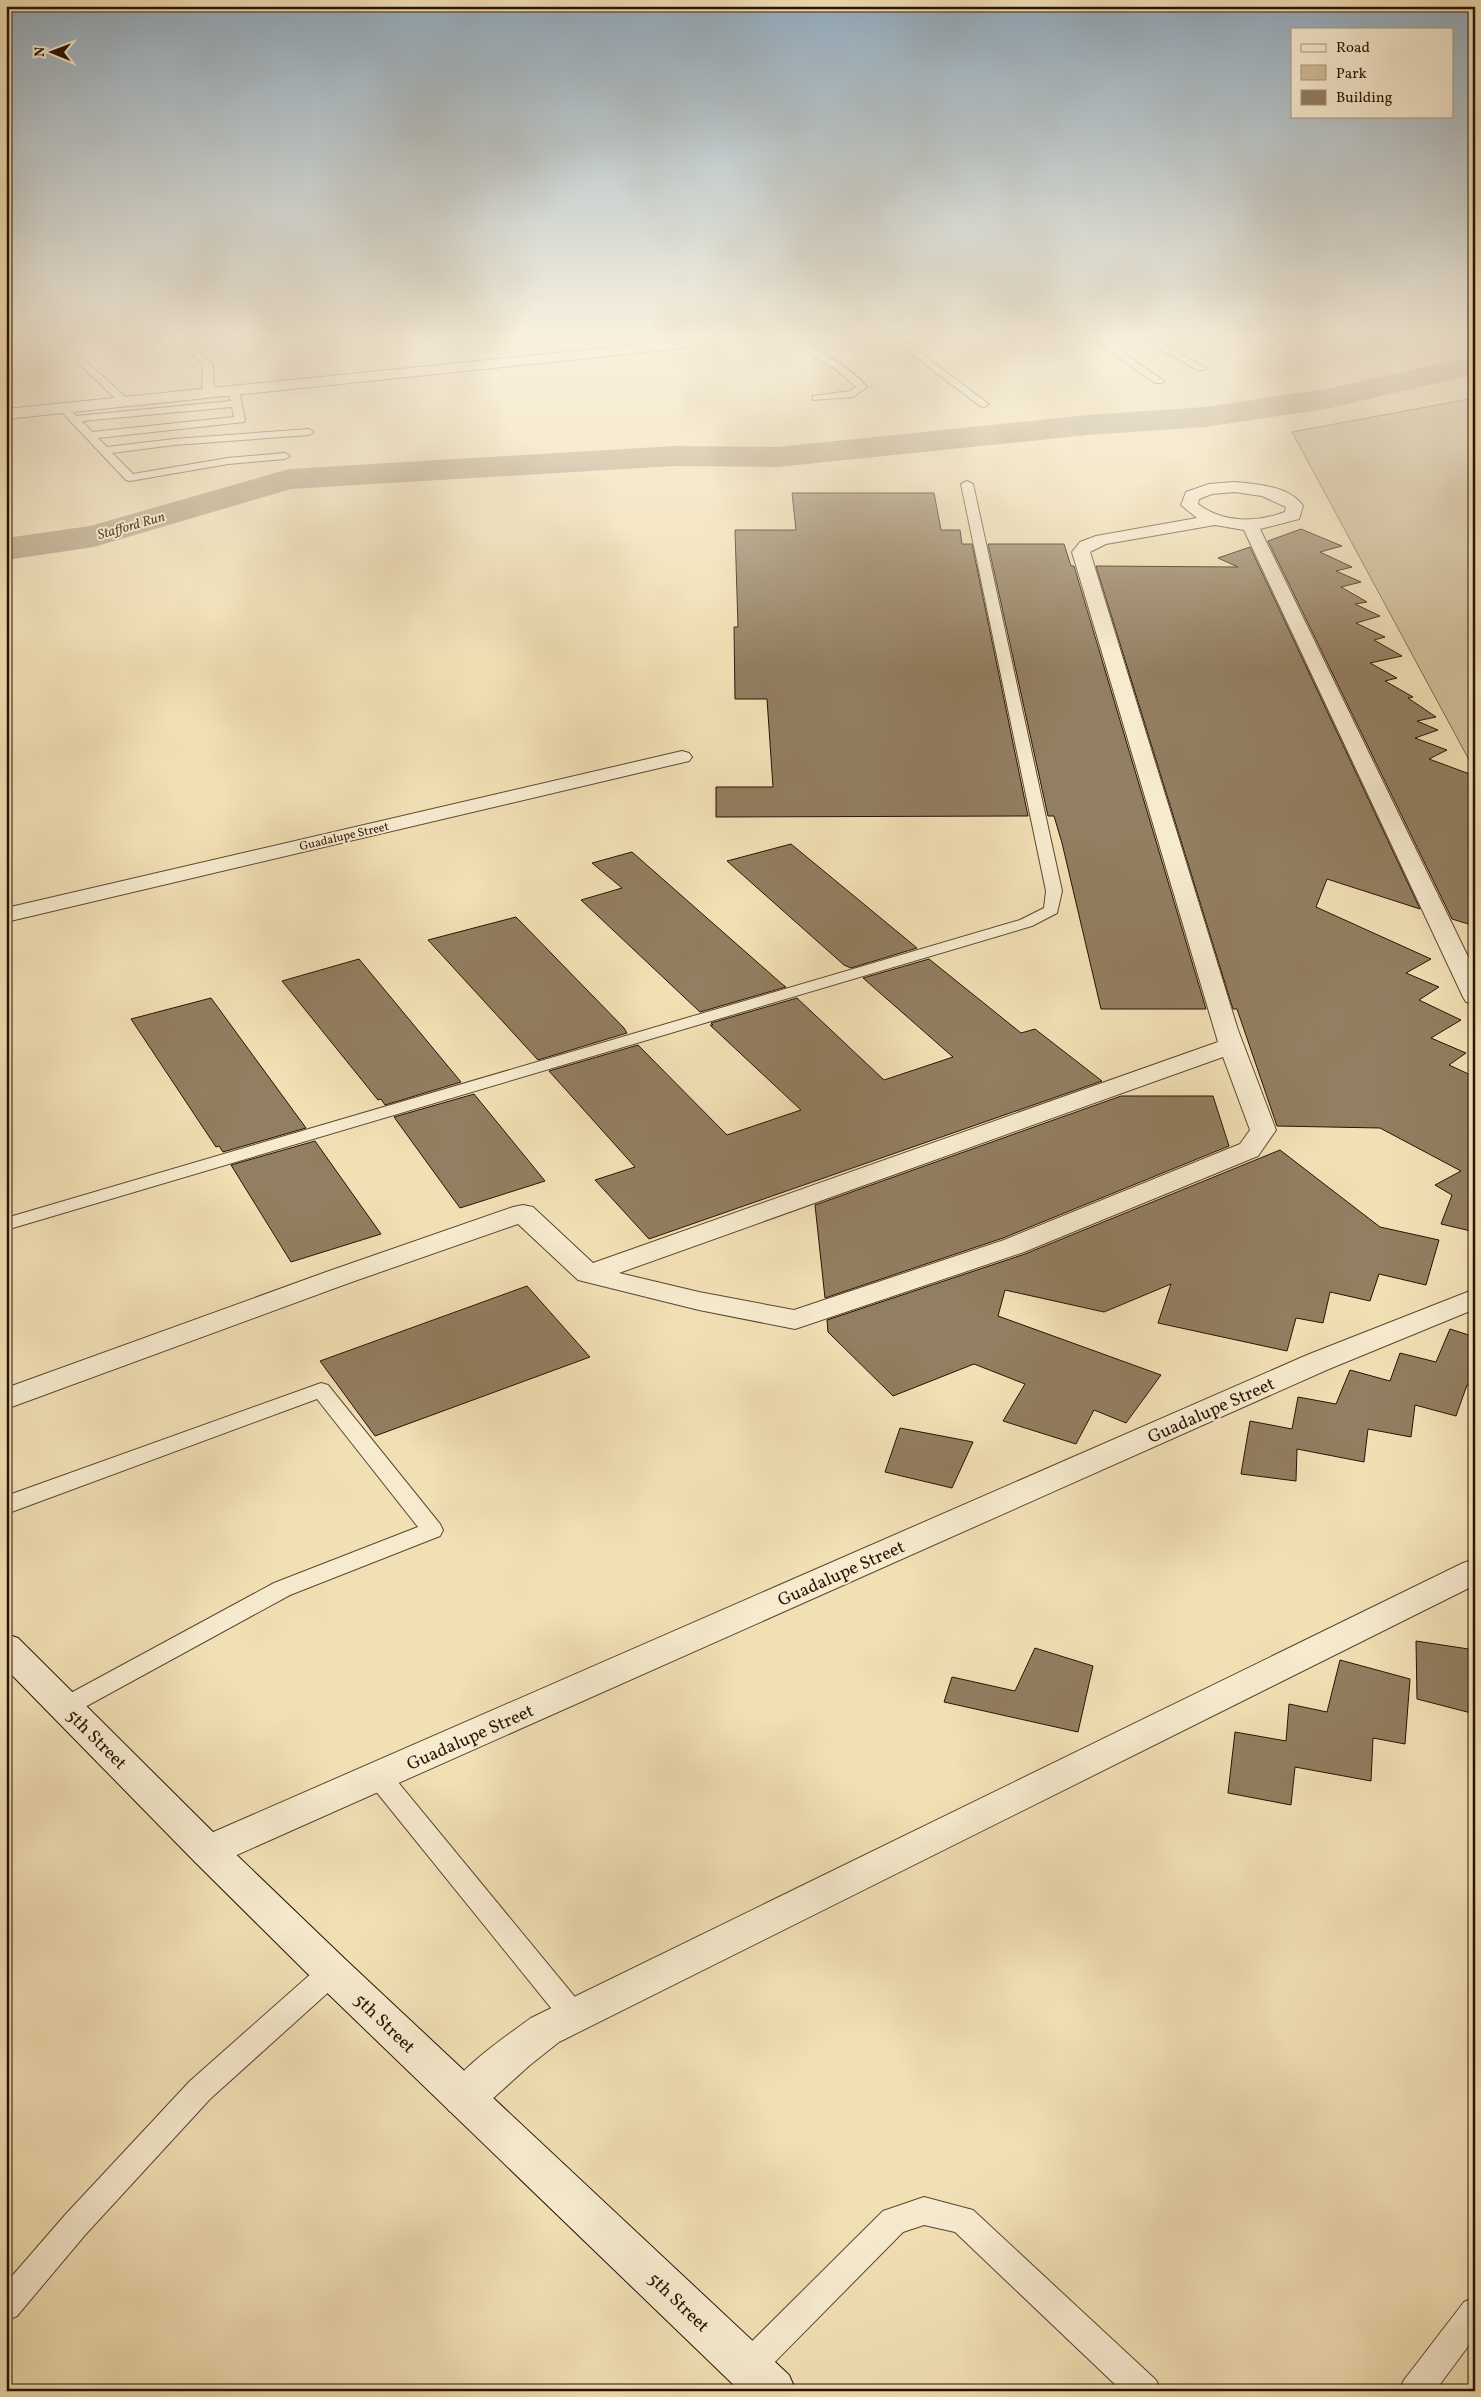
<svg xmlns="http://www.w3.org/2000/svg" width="1481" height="2397" viewBox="0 0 1481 2397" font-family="Vollkorn,serif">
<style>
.green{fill:#d0bd97;stroke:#7c684e}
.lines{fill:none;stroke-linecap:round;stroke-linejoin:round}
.river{fill:#ae9a79;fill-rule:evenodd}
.building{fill:#927e60;stroke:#291304}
.service-casing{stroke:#5b4630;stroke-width:2}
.minor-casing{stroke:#5b4630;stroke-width:2}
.secondary-casing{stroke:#291304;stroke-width:2}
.service{fill:#f7ebcf;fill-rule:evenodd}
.minor{fill:#f7ebcf;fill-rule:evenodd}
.secondary{fill:#f7ebcf;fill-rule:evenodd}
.labels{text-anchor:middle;stroke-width:4;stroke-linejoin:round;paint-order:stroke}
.far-street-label{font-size:12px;fill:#291304;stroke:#f7ebcf}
.far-water-label{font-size:14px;font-style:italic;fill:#5e4933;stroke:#f7ebcf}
.near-street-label{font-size:18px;fill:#291304;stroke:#f7ebcf}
</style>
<rect width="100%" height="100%" fill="#f2e0b5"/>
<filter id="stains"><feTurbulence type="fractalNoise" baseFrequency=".004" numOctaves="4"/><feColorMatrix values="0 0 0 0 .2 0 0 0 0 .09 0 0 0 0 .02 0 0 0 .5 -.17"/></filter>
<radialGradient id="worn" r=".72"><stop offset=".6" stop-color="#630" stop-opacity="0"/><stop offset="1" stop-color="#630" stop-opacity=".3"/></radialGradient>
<path class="green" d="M1475,398V771L1292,432Z"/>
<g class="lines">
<path class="river" d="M1475,356V374L1326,409L1205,427L1088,435L777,467L674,466L291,489L94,547L6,560V538L90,526L289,469L674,446L777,447L1088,415L1205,407L1326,389Z"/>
</g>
<path class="building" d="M792,493H934L941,530H960L962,544H972L1028,816L716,817V787H773L767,699H735L734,627H738L735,530H796Z
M1301,529L1342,546L1320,552L1352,567L1336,571L1361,582L1341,587L1367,602L1355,604L1380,616L1356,623L1385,637L1374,640L1402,656L1370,663L1397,678L1385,681L1413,697L1408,698L1436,717L1417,721L1438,730L1415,738L1447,750L1429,759L1475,776V926L1452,919L1268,541Z
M988,544H1064L1071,566H1074L1206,1009H1101L1062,843L1054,816H1048Z
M1250,547L1420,909L1327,879L1316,907L1431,959L1406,973L1439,987L1419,1000L1461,1020L1431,1038L1466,1053L1449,1065L1475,1077V1232L1441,1224L1452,1195L1435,1185L1461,1171L1380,1128L1277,1126L1237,1009H1233L1096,566L1238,567L1218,558Z
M791,844L917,948L851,968L844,965L727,861Z
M632,852L782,984L786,987L700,1012L581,900L622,888L592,863Z
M516,917L624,1028L627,1033L538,1060L428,940Z
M359,959L461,1082L385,1105L381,1099L378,1100L282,981Z
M929,959L1021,1033L1035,1029L1102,1081L649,1239L595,1180L635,1167L549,1071L638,1045L727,1135L801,1110L710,1025H713L711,1023L797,998L884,1080L953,1057L863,978Z
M211,998L306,1128L223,1152L219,1146L216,1147L131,1019Z
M474,1094L545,1181L460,1208L394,1117Z
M1121,1096H1213L1229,1146L1003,1238L825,1298L815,1205Z
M315,1141L381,1234L291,1262L231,1165Z
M1280,1150L1380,1227L1439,1240L1426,1285L1379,1274L1370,1301L1330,1292L1323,1323L1296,1318L1287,1351L1158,1323L1171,1284L1104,1312L1005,1290L998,1316L1161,1375L1126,1423L1094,1410L1076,1444L1003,1421L1025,1384L974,1364L893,1396L828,1332L827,1320L1025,1254Z
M527,1286L590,1357L375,1436L320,1361Z
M1450,1329L1475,1337V1387L1467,1385L1456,1416L1415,1405L1411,1437L1368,1429L1364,1462L1297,1449L1296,1481L1241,1474L1250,1421L1292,1429L1298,1397L1336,1404L1350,1370L1390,1381L1400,1353L1436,1362Z
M900,1428L973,1442L952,1488L885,1472Z
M1416,1641L1475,1650V1714L1417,1699Z
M1035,1648L1093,1666L1078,1732L944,1702L952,1677L1015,1691Z
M1340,1660L1410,1679L1405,1744L1373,1738L1371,1781L1295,1767L1291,1805L1228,1793L1235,1732L1286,1741L1289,1704L1327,1712Z"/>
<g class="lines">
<g class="service-casing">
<path id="service" d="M779,336C799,334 854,370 867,387L853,397L813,400V396L850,391L856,387L833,367Z
M888,336H898L989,404L984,407L980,406Z
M1088,336H1099L1164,381L1163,383H1155Z
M1144,336H1154L1165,345L1206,368L1204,370H1198L1159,349Z
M1284,336H1294L1304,344L1299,350L1286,353V349L1294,345Z
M1363,336H1371L1373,338L1368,341L1365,340Z
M198,352L213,364L214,395H206L202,386L203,365L193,355Z
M81,357L129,400V404H121L78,362V358Z
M231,388L240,395L245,420L244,422L98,438L107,447L174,439L309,429L314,432L309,435L174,445L112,453L133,474L228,458L285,453L290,456L285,459L228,464L130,481L126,480L58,408L59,406H67L76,416L231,401L226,391ZM232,407L234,417L92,432L82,421Z
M967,481L973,484L1062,891L1057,913L1032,926L6,1230V1218L1020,920L1044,908L1046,891L961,484Z
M321,1383L328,1385L440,1524L443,1530L440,1536L290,1595L74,1713L65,1716L56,1713L53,1707L56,1701L274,1583L418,1527L317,1399L6,1514V1496Z
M379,1767L388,1770L584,2008L588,2016L584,2024L574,2028L564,2024L370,1784L367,1777L370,1770Z
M332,1961L342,1964L345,1972L342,1980L210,2099L85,2235L17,2316L6,2321V2283L65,2215L190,2081L322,1964Z
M924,2197L973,2210L1156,2380L1161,2391H1122L955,2232L924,2225L903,2232L758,2379L747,2383L736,2379L731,2368L736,2357L883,2211Z
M1475,2297V2337L1435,2391H1399L1404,2380L1464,2302Z"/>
</g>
<g class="minor-casing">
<path id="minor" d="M723,336H767L760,340L6,419V409Z
M1234,482C1256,484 1290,486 1303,506L1299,519L1260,529L1475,971V1004L1466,1002L1463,997L1244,530L1215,525L1106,544L1090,552L1238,1030L1276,1130L1258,1156L1024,1252L795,1329L699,1310L578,1280L518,1224L349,1283L6,1409V1388L329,1271L513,1207L523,1205L533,1207L593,1263L1218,1042L1072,552L1080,542L1096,536L1197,518L1181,505L1186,492L1209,484ZM1234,492L1262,496L1286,507L1285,512C1256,523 1223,523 1198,504L1199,499L1212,494ZM1223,1057L1250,1130L1240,1144L1004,1240L794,1310L699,1292L619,1273Z
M682,751L689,753L692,757L689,761L6,922V908Z
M1475,1289V1309L1329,1369L221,1862L208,1866L195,1862L189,1851L195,1840L1307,1355Z
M1475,1559V1585L559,2042L530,2065L479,2111L464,2116L449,2111L443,2098C456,2070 505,2037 531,2018L1463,1563Z"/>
</g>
<g class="secondary-casing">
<path id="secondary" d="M6,1634L18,1638L221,1840L346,1960L789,2375L796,2391H740L318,1984L195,1862L6,1669Z"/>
</g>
<use href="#service" class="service"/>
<use href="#minor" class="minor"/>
<use href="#secondary" class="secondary"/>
</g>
<linearGradient id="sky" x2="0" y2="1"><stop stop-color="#91aabc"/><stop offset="0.5" stop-color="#f9f1de"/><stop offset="1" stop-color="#f9f1de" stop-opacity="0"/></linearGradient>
<rect width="1481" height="671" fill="url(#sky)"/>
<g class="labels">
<g class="far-street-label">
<text transform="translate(344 836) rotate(-13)" y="4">Guadalupe Street</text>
</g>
<g class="far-water-label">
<text transform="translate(131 525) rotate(-16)" y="5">Stafford Run</text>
</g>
<g class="near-street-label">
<text transform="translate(1211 1410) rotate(-24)" y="6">Guadalupe Street</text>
<text transform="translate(841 1573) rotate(-24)" y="6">Guadalupe Street</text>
<text transform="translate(470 1737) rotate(-24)" y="6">Guadalupe Street</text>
<text transform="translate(97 1739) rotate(45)" y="6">5th Street</text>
<text transform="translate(385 2023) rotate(44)" y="6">5th Street</text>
<text transform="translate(679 2302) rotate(44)" y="6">5th Street</text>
</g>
</g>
<rect width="1481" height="2397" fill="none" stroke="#f2e0b5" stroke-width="25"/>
<rect x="8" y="8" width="1466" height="2382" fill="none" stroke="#291304" stroke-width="2.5"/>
<rect x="12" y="12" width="1456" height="2372" fill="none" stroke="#291304"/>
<rect x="1291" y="28" width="162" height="90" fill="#f7ebcf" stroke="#a5957e"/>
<rect x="1301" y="44" width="25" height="8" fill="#f7ebcf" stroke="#a5957e"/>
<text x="1336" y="52" font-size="15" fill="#291304">Road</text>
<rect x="1301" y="65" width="25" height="15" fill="#d0bd97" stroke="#a5957e"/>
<text x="1336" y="78" font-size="15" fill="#291304">Park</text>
<rect x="1301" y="90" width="25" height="15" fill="#927e60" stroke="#a5957e"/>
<text x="1336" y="102" font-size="15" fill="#291304">Building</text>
<g transform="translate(52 52) rotate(271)" stroke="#f7ebcf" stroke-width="4" paint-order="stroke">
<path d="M0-4L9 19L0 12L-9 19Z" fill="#291304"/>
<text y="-8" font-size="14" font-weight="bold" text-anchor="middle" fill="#291304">N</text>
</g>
<rect width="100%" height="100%" filter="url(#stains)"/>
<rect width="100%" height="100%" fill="url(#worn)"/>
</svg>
